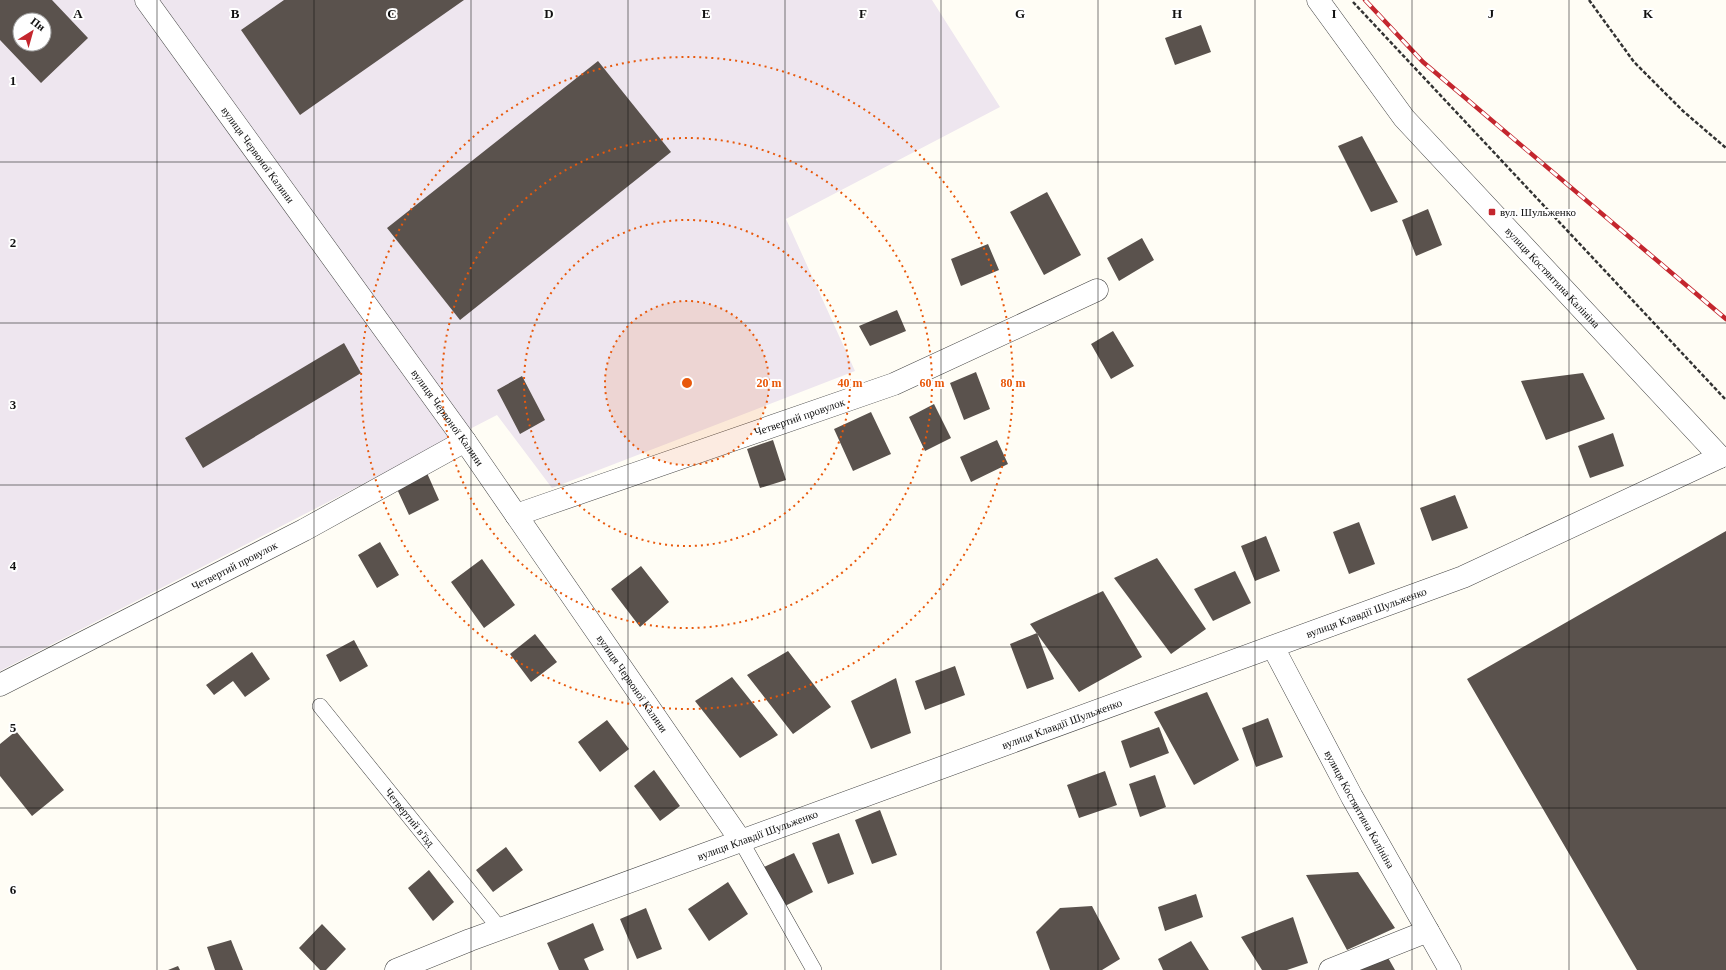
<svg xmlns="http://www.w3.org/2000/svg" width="1726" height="970" viewBox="0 0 1726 970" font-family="'Times New Roman',serif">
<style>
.industrial{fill:#eee6ef;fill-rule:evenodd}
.building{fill:#5a524d;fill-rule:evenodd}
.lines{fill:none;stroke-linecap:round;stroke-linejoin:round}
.service-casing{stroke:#444;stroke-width:16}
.minor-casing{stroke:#444;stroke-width:23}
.path{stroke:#333;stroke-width:2.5;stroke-dasharray:4 2;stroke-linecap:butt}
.service{stroke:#fff;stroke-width:15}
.minor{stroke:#fff;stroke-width:22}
.rail-casing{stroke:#c4262e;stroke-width:4.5}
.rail{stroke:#fff;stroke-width:3;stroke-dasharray:9;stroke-linecap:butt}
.grid{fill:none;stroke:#111;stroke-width:1;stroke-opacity:0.55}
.ring{fill:none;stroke:#e8590c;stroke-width:2;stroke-dasharray:2 4}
.poi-dot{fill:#c4262e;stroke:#fff;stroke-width:1.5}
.labels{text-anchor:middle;stroke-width:4;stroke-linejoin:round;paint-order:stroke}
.street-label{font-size:11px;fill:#111;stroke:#fff}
.poi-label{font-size:11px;fill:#111;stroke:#fff;text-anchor:start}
.grid-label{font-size:13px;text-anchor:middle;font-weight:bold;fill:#111;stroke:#fff;stroke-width:4;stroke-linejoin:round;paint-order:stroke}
.centre{fill:#e8590c;stroke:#fff;stroke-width:2}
.ring-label{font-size:12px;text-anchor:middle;font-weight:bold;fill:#e8590c;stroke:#fff;stroke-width:4;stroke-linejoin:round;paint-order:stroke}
</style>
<rect width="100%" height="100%" fill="#fffdf5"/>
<path class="industrial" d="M0,0H932L1000,107L786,219L855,371L552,488L497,415L0,671ZM20,20H44V44H20Z"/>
<path class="building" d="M0,0H52L88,38L41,83L0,40ZM20,20H44V44H20Z
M284,0H464L300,115L241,30Z
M1201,25L1211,52L1175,65L1165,38Z
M598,61L671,152L460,320L387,228Z
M1362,136L1398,202L1371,212L1338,146Z
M1047,192L1081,255L1044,275L1010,212Z
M1428,209L1442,245L1416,256L1402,220Z
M1142,238L1154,260L1119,281L1107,258Z
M988,244L999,270L961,286L951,259Z
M897,310L906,331L870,346L859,326Z
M1113,331L1134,366L1111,379L1091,344Z
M344,343L361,373L203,468L185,438Z
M976,372L990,409L964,420L950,383Z
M1583,373L1605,419L1546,440L1521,381Z
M522,376L545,420L520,434L497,390Z
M934,404L951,438L925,451L909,417Z
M871,412L891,454L853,471L834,429Z
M1613,433L1624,466L1590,478L1578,446Z
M773,440L786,480L760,488L747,449Z
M997,440L1008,464L971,482L960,457Z
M427,473L439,500L409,515L397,489Z
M1455,495L1468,528L1432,541L1420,508Z
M1359,522L1375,564L1349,574L1333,532Z
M1726,531V970H1637L1467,679Z
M1266,536L1280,571L1255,581L1241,546Z
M380,542L399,575L377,588L358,555Z
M1157,558L1206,629L1171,654L1114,578Z
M482,559L515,605L484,628L451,582Z
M641,566L669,602L640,627L611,589Z
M1235,571L1251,603L1213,621L1194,589Z
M1103,591L1142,657L1079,692L1030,624Z
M1037,633L1054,679L1027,689L1010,644Z
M535,634L557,662L531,682L510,654Z
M354,640L368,666L340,682L326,655Z
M788,651L831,707L793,734L747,675Z
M252,652L270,679L245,697L233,681L214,695L206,685Z
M955,666L965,695L925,710L915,681Z
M732,677L778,735L740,758L695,701Z
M896,678L911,733L871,749L851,701Z
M1207,692L1239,760L1194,785L1154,712Z
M1268,718L1283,757L1256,767L1242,728Z
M607,720L629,749L600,772L578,742Z
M1159,727L1169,753L1130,768L1121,741Z
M16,731L64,790L32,816L0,776V744Z
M654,770L680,806L660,821L634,786Z
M1105,771L1117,805L1079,818L1067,785Z
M1155,775L1166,807L1140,817L1129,784Z
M880,810L897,855L872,864L855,820Z
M839,833L854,874L828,884L812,843Z
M506,847L523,870L493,892L476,870Z
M794,853L813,892L785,906L764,867Z
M429,870L454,902L433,921L408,888Z
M1358,872L1395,928L1347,950L1306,875Z
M728,882L748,914L709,941L688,909Z
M1196,894L1203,917L1165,931L1158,907Z
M1092,906L1120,959L1102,970H1050L1036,932L1060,908Z
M646,908L662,949L637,959L620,919Z
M1293,917L1308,963L1287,970H1262L1241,937Z
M593,923L604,950L584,959L589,970H559L547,943Z
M322,924L346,949L326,970H320L299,948Z
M231,940L243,970H215L207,947Z
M1191,941L1209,970H1163L1158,959Z
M1383,949L1395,970H1346Z
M178,966L180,970H168Z"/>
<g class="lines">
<g class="service-casing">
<g id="service">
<path id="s1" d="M320,706L500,929"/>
<path d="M741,841L814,970"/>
</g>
</g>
<g class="minor-casing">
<g id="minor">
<path id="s2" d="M146,0L465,441L741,841"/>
<path id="s3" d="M1318,0L1404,118L1720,457"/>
<path id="s4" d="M516,515L894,384L1097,290"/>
<path id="s5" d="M1273,647L1352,797L1450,970"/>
<path id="s6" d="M0,685L304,530L465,441"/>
<path id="s7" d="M396,970L470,940L1463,577L1720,457"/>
<path d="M1330,970L1428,931"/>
</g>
</g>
<path class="path" d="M1589,0L1634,62L1683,111L1726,148
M1353,2L1726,400"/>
<use href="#service" class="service"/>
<use href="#minor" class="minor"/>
<g class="rail-casing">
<path id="rail" d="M1365,0L1423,62L1726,319"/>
</g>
<use href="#rail" class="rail"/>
</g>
<path class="grid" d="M157,0V970M314,0V970M471,0V970M628,0V970M785,0V970M941,0V970M1098,0V970M1255,0V970M1412,0V970M1569,0V970M0,162H1726M0,323H1726M0,485H1726M0,647H1726M0,808H1726"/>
<circle cx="687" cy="383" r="82" fill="#e8590c" fill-opacity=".12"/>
<g class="ring">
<circle cx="687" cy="383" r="82"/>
<circle cx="687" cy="383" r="163"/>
<circle cx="687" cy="383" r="245"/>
<circle cx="687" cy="383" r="326"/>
</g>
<rect class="poi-dot" x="1488" y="208" width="8" height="8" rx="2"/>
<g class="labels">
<g class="street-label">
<text dy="4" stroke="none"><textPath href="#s2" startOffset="191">вулиця Червоної Калини</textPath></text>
<text dy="4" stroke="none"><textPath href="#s3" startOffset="364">вулиця Костянтина Калініна</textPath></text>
<text dy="4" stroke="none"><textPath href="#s4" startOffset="300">Четвертий провулок</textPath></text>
<text dy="4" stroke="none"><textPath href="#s2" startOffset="515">вулиця Червоної Калини</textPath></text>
<text dy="4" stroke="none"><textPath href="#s6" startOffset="263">Четвертий провулок</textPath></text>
<text dy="4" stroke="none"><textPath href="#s7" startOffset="1034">вулиця Клавдії Шульженко</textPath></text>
<text dy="4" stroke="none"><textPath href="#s2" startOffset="839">вулиця Червоної Калини</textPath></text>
<text dy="4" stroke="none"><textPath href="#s7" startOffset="710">вулиця Клавдії Шульженко</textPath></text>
<text dy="4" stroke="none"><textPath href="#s5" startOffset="184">вулиця Костянтина Калініна</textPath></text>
<text dy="4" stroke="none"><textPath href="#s1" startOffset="143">Четвертий в'їзд</textPath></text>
<text dy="4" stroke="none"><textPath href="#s7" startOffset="386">вулиця Клавдії Шульженко</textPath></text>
</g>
<g class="poi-label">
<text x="1500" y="216">вул. Шульженко</text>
</g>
</g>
<g class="grid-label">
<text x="78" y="18">A</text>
<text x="235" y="18">B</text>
<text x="392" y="18">C</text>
<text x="549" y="18">D</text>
<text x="706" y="18">E</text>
<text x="863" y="18">F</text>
<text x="1020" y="18">G</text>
<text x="1177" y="18">H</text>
<text x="1334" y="18">I</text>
<text x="1491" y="18">J</text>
<text x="1648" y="18">K</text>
<text x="13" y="85">1</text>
<text x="13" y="247">2</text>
<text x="13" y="409">3</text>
<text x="13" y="570">4</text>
<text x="13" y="732">5</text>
<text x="13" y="894">6</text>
</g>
<circle cx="687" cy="383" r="6" class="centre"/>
<g class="ring-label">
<text x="769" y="387">20 m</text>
<text x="850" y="387">40 m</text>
<text x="932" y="387">60 m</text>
<text x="1013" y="387">80 m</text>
</g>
<g transform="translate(32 32) rotate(37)"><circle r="19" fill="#ffffff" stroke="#a0a0a0"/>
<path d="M0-3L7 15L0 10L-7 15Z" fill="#c4262e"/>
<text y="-6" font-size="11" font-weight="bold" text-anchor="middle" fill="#111111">Пн</text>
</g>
</svg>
